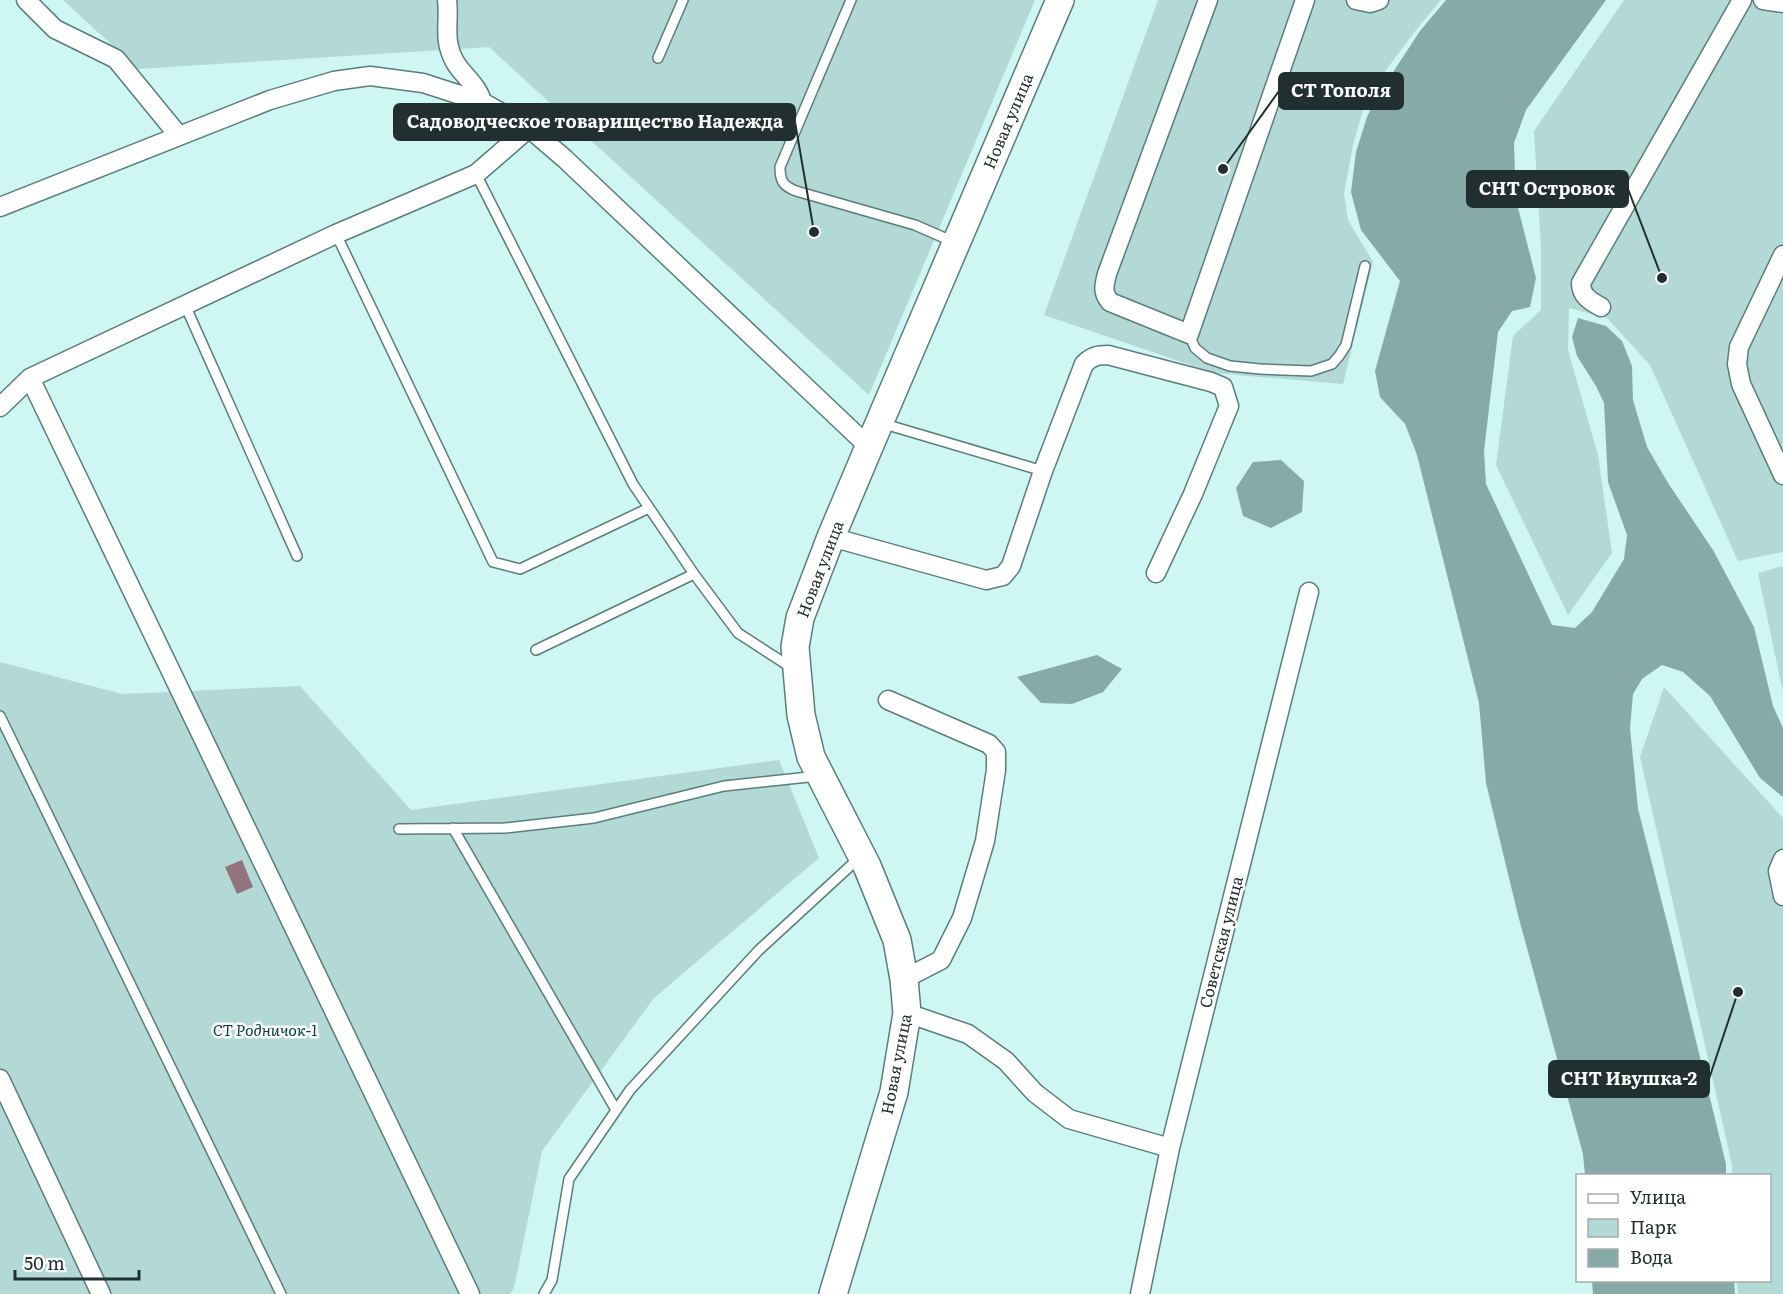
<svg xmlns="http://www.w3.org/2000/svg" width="1783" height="1294" viewBox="0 0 1783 1294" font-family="Literata,serif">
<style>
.green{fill:#b3d9d6}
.water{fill:#86aaa7}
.building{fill:#93747c}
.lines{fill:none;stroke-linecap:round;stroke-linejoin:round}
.lane-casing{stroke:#5a7e7b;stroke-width:12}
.street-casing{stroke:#5a7e7b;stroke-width:21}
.secondary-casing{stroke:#5a7e7b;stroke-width:30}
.lane{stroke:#fff;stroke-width:9}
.street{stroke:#fff;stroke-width:18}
.secondary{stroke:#fff;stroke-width:27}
.labels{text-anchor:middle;stroke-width:5;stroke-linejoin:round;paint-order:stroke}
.street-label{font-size:16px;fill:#21302f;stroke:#fff}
.park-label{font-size:16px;font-style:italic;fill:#033f3d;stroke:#fff}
.leader{fill:none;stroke:#21302f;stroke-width:2}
.callout-dot{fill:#21302f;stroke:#fff;stroke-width:2}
.callout{fill:#21302f;stroke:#21302f;stroke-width:2}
.callout-label{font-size:18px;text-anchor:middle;font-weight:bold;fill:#fff}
</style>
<rect width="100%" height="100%" fill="#cef6f2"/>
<path class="green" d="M63,0H1035L869,395L489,47L138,69Z
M1158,0H1441L1416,30L1386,70L1363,110L1353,145L1344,194L1348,220L1373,262L1343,384L1214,373L1044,315Z
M1624,0H1783V552L1738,561L1650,365L1607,318L1569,308L1568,350L1598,455L1612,553L1568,615L1496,465L1513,336L1541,310V248L1534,131Z
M1783,566V693L1758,573Z
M0,662L122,694L300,686L411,810L779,760L819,858L654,998L542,1151L514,1288L510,1294H0Z
M1664,687L1783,818V1294H1738L1737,1281L1770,1280V1176L1732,1175V1165L1640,757Z"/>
<path class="water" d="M1446,0H1606L1526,110L1514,143L1516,200L1536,278L1530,307L1512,311L1498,332L1484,451L1486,484L1552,625L1575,628L1592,612L1624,559L1627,535L1608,482L1604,403L1596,386L1577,356L1572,337L1578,318L1606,326L1622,341L1632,366L1633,400L1647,447L1668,483L1713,550L1754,627L1773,706L1783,728V797L1760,778L1710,696L1683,672L1662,665L1642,679L1633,694L1630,728L1638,809L1670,934L1726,1164V1175H1585L1583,1154L1518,915L1486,783L1479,703L1417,455L1405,424L1380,397L1375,371L1400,281L1361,230L1351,192L1356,152L1367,117L1378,95L1420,31Z
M1281,460L1304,481L1302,512L1271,528L1243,516L1236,488L1253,462Z
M1097,655L1122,669L1103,692L1072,704L1041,703L1017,677Z
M1592,1281H1734L1735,1294H1593Z"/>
<path class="building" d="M242,860L253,887L237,894L225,867Z"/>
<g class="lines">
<g class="lane-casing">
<path id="lane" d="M851,0L780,167C780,181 783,186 796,191L915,225L954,242
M658,58L683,0
M476,174L633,484L694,574L738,633L792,668
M336,234L493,562L520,569L649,508
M185,305L297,556
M1189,334L1195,348L1207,358L1230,366L1260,369L1311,371L1332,364L1339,356L1346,345L1365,266
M881,423L1043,471
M536,650L694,574
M0,716L281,1294
M453,828L616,1110
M399,829L505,828L594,818L724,786L818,776
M544,1294L552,1280L569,1179L630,1090L759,950L859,858"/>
</g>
<g class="street-casing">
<path id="street" d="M26,0L55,29L116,59L179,136
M447,0C450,22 442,39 455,62C463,76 478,85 482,102
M1208,0L1107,274C1104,286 1102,292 1110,302L1189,334L1305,0
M1356,0L1370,3L1379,0
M1763,0L1783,3
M0,207L270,100L334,81L370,76L423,83L482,102L529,128L565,159L869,447
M1783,255L1739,347L1737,364L1741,384L1783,475
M1601,307C1590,301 1581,296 1581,283L1742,0
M30,378L470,1294
M0,407L30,378L336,234L476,174L529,128
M831,537L986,580L1003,576L1011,566L1043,471L1084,364C1092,356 1098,355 1108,355L1211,382L1223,387L1229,406L1193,494L1156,573
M888,700L989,744L996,752V770L985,841L962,918L941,960L904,979
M1783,859L1778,871L1783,896
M907,1013L968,1034L1006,1061L1035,1093L1069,1119L1170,1148
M0,1079L101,1294
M1140,1294L1170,1148L1309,592"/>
</g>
<g class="secondary-casing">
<path id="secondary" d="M833,1294L894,1092L907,1013L904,979L897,940L867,866L811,757L801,715L795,647L800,618L831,537L869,447L1060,0"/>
</g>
<use href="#lane" class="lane"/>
<use href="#street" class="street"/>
<use href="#secondary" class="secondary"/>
</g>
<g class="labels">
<g class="street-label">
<text transform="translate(1008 121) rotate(-67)" y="6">Новая улица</text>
<text transform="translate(820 569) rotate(-69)" y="6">Новая улица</text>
<text transform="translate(1221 942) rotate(-76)" y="6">Советская улица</text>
<text transform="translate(896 1064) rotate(-79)" y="6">Новая улица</text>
</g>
<g class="park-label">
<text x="265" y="1036">СТ Родничок-1</text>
</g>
</g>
<path class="leader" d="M1223 169L1279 91M814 232L795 122M1662 278L1628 189M1738 992L1709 1079"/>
<g class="callout-dot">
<circle cx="1223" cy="169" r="6"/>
<circle cx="814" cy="232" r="6"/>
<circle cx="1662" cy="278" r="6"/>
<circle cx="1738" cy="992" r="6"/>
</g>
<g class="callout">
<rect x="1279" y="73" width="124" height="36" rx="6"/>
<rect x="394" y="104" width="401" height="36" rx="6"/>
<rect x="1467" y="171" width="161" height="36" rx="6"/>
<rect x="1549" y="1061" width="160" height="36" rx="6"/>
</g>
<g class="callout-label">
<text x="1341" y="97">СТ Тополя</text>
<text x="595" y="128">Садоводческое товарищество Надежда</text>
<text x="1547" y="195">СНТ Островок</text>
<text x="1629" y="1085">СНТ Ивушка-2</text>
</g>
<rect x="1576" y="1174" width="195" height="108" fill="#ffffff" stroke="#a6acac" stroke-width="1.5"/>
<rect x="1588" y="1194" width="30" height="9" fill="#ffffff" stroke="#a6acac" stroke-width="1.5"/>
<text x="1630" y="1204" font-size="18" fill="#21302f">Улица</text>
<rect x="1588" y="1219" width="30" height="18" fill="#b3d9d6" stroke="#a6acac" stroke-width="1.5"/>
<text x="1630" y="1234" font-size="18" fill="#21302f">Парк</text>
<rect x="1588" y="1249" width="30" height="18" fill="#86aaa7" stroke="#a6acac" stroke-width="1.5"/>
<text x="1630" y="1264" font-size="18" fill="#21302f">Вода</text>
<path d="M15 1270v9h124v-9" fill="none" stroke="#21302f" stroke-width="3"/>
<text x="24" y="1270" font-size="18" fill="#21302f" stroke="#ffffff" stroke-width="4.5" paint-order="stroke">50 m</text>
</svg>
